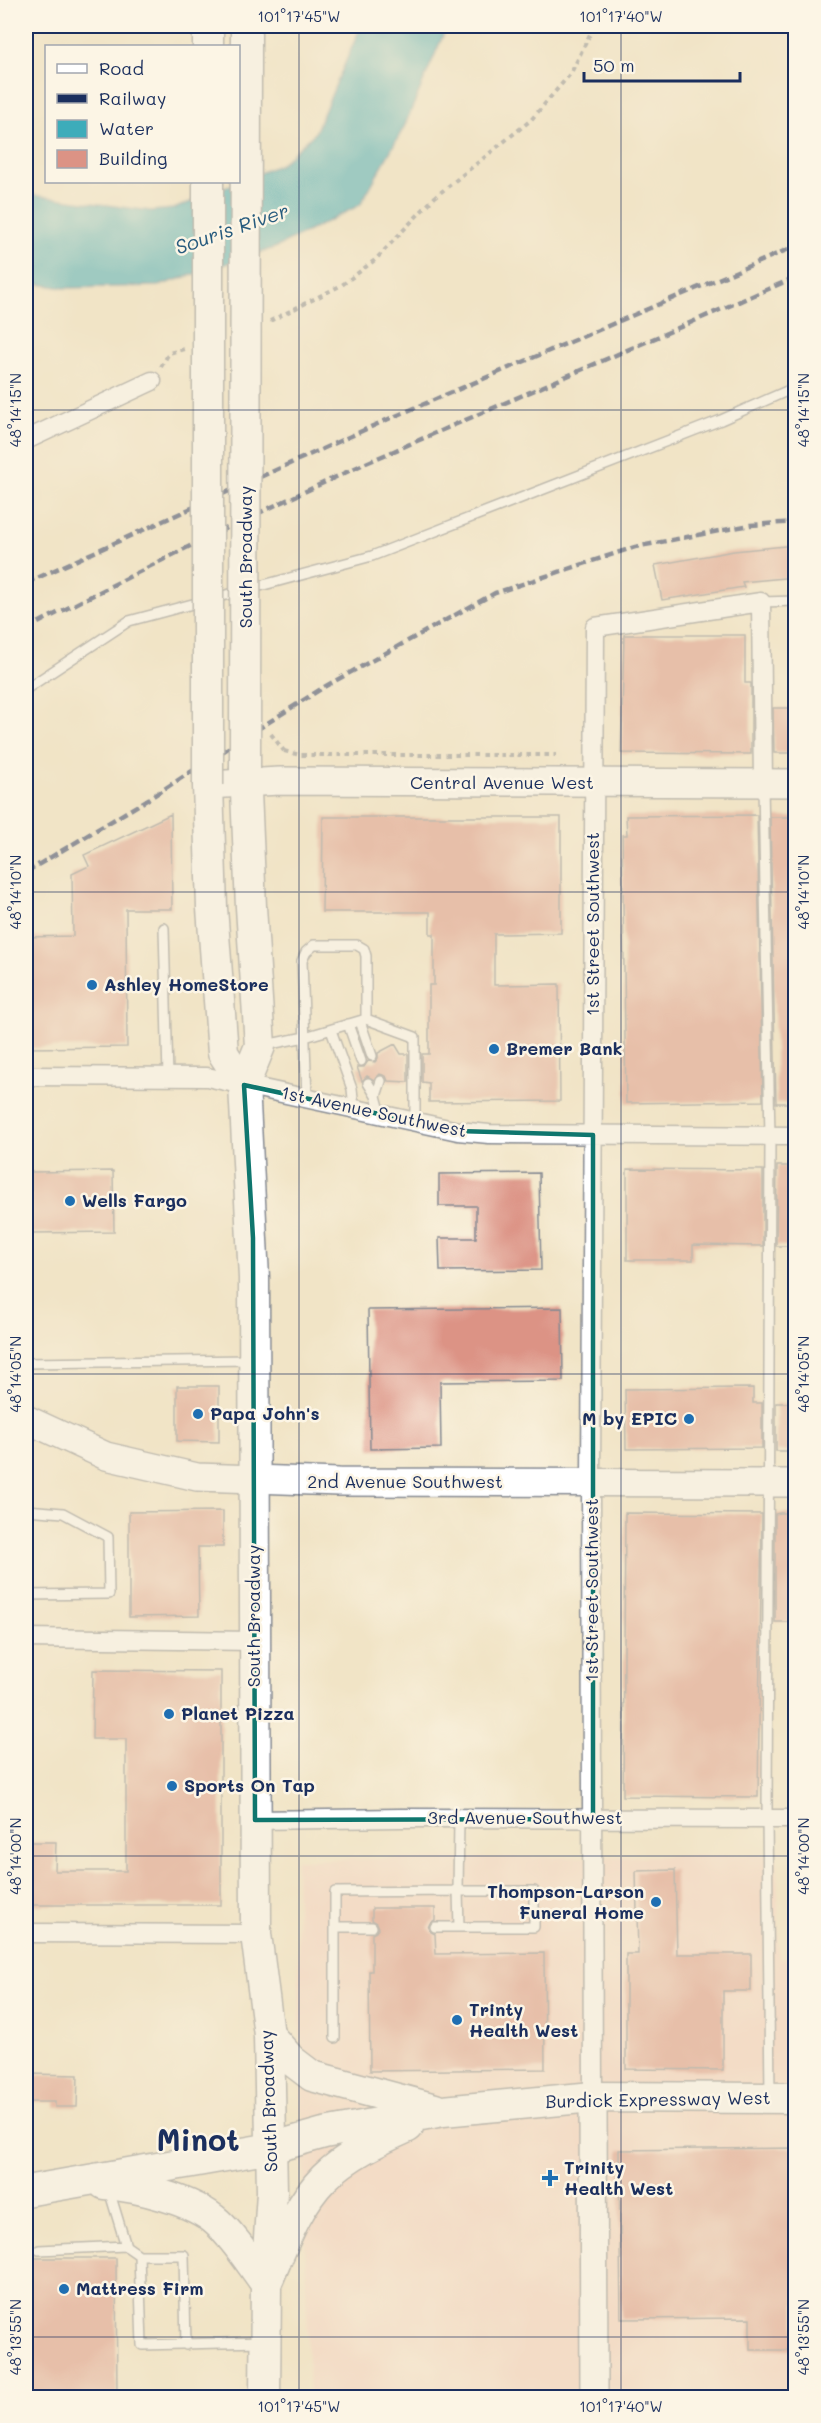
<svg xmlns="http://www.w3.org/2000/svg" width="821" height="2423" viewBox="0 0 821 2423" font-family="Mali,sans-serif">
<style>
.built{fill:#f6d2c5}
.water{fill:#3dacba;stroke:#2c6e8c;stroke-width:1.5}
.building{fill:#dc9385}
.lines{fill:none;stroke-linecap:round;stroke-linejoin:round}
.lane-casing{stroke:#868a92;stroke-width:12}
.street-casing{stroke:#868a92;stroke-width:21}
.secondary-casing{stroke:#868a92;stroke-width:30}
.primary-casing{stroke:#868a92;stroke-width:33}
.path{stroke:#868a92;stroke-width:4;stroke-dasharray:4.5 4.5;stroke-linecap:butt}
.lane{stroke:#fff;stroke-width:9}
.street{stroke:#fff;stroke-width:18}
.secondary{stroke:#fff;stroke-width:27}
.primary{stroke:#fff;stroke-width:30}
.rail{stroke:#1b2f5e;stroke-width:4.5;stroke-dasharray:9 4.5;stroke-linecap:butt}
.primary-bridge-casing{stroke:#868a92;stroke-width:33;stroke-linecap:butt}
.path-bridge{stroke:#868a92;stroke-width:4;stroke-dasharray:4.5 4.5;stroke-linecap:butt}
.primary-bridge{stroke:#fff;stroke-width:30}
.marked{fill:none;stroke:#0f766e;stroke-width:4.5;stroke-linejoin:round}
.ticks{fill:none;stroke:#1b2f5e;stroke-width:1.5;stroke-opacity:0.45}
.poi-dot{fill:#1f6fb2;stroke:#fcf5e5;stroke-width:2}
.labels{text-anchor:middle;stroke-width:5;stroke-linejoin:round;paint-order:stroke}
.street-label{font-size:18px;fill:#1b2f5e;stroke:#fcf5e5}
.poi-label{font-size:18px;font-weight:bold;fill:#1b2f5e;stroke:#fcf5e5;text-anchor:start}
.water-label{font-size:20px;font-style:italic;fill:#275b7e;stroke:#fcf5e5}
.town-label{font-size:30px;font-weight:bold;fill:#1b2f5e;stroke:#fcf5e5}
.neatline{fill:none;stroke:#1b2f5e;stroke-width:2}
.ticks-label{font-size:15px;text-anchor:middle;fill:#1b2f5e}
</style>
<rect width="100%" height="100%" fill="#fcf5e5"/>
<filter id="ink" filterUnits="userSpaceOnUse"><feTurbulence type="fractalNoise" baseFrequency=".0167" numOctaves="2"/><feDisplacementMap in="SourceGraphic" scale="12" xChannelSelector="R" yChannelSelector="G"/><feConvolveMatrix kernelMatrix="1 2 1 2 8 2 1 2 1" color-interpolation-filters="sRGB"/></filter>
<filter id="wash" filterUnits="userSpaceOnUse"><feTurbulence type="fractalNoise" baseFrequency=".008" numOctaves="4" result="noise"/><feDisplacementMap in="SourceGraphic" scale="24" xChannelSelector="R" yChannelSelector="G"/><feGaussianBlur stdDeviation="1.35" result="paint"/><feColorMatrix in="noise" values="0 0 0 0 0 0 0 0 0 0 0 0 0 0 0 0 0 1.4 0 .05"/><feComposite in="paint" operator="in"/></filter>
<g filter="url(#wash)">
<rect width="100%" height="100%" fill="#f1e4c6"/>
<path class="built" d="M777,1855L779,1958H796L795,2397H309L296,1860Z"/>
<path class="water" d="M361,26H447L404,127L360,205L277,247L158,286L64,288L26,282V194L151,211L174,209L281,164L315,133Z"/>
<g id="blocks">
<path class="building" d="M795,545V577L742,582L744,587L662,600L655,565L734,551Z
M624,635H745V683H751V754L621,753Z
M773,708H795V753H774Z
M171,814L172,909H126L127,1047L26,1048V937L73,936L72,874L89,866L84,855Z
M757,815L763,1101L626,1103L622,835H627L626,816Z
M323,817H561V933L494,934V985L559,984L560,1101L429,1102V1083L422,1082V1054H429V985H434V934H430V912H322Z
M770,817H795V1103H776Z
M395,1044L401,1054H408V1082L388,1081L386,1076L380,1074L374,1080L367,1076L362,1081L357,1067H364L368,1061L375,1062L378,1058V1053Z
M777,1166H795V1246H776Z
M627,1169L763,1170V1246L693,1245V1260H627Z
M113,1171L114,1232L31,1233V1172Z
M539,1173L541,1270L440,1271L439,1238H476V1206H439V1174Z
M562,1308L563,1381L440,1382L441,1448L370,1449L368,1310Z
M177,1386H219V1442L177,1441Z
M753,1388V1403H762V1448L626,1449L625,1389Z
M776,1403H795V1451H776Z
M223,1511V1547H198L199,1616L129,1617V1512Z
M625,1513L762,1514L758,1797L623,1796Z
M780,1513H795V1622H775V1514Z
M93,1670L221,1671V1905H27V1842H56L55,1871H126V1739H92Z
M675,1870L677,1954H751V1991H723V2070L626,2069V1954H638L636,1871Z
M372,1908H435V1920L430,1923L428,1928L431,1932L435,1934L436,1954L544,1953L545,2069L370,2071L369,1971H372V1934L376,1932L379,1928L377,1923L372,1920Z
M27,2074L78,2075L77,2107H55V2102H27Z
M795,2148V2350H750V2318L621,2319L619,2150Z
M26,2258H116L117,2397H26Z"/>
</g>
</g>
<g filter="url(#ink)">
<use href="#blocks" fill-opacity="0" stroke="#868a92" stroke-width="1.5"/>
<g class="lines">
<g class="lane-casing">
<path id="lane" d="M761,602L796,601
M26,689L129,621L372,556L721,420L796,387
M763,786L770,1137L767,1818L770,2095
M164,928L168,1077
M360,1021L372,1056
M348,1024L361,1061
M331,1030L352,1089L354,1108
M265,1045L305,1037L366,1019L415,1037V1122
M368,1083L376,1096L381,1114
M376,1096L381,1081
M307,1098L302,961L306,952L314,945H357L364,949L366,956V1019
M26,1363L251,1360
M26,1510L63,1513L108,1537L109,1594L26,1595
M335,1927H372
M435,1927H534V1891H458L459,1819
M335,2038V1892L458,1891L459,1927
M109,2190L126,2246L139,2255H184L186,2345
M39,2250L126,2246
M139,2255L142,2345L261,2342"/>
</g>
<g class="street-casing">
<path id="street" d="M26,440L152,381
M26,1076L207,1077L458,1131L489,1134L796,1136
M26,1638L254,1641
M255,1820L400,1818L796,1819
M26,1933L256,1934
M593,2097L591,1483L595,627L761,602L763,783"/>
</g>
<g class="secondary-casing">
<path id="secondary" d="M208,785L280,781L796,783
M26,1419L106,1456L197,1477L339,1482L796,1483
M593,2097L594,2398"/>
</g>
<g class="primary-casing">
<path id="primary" d="M208,26V46
M245,769L251,907L260,1046L244,1085L254,1278L256,1934L269,2035L272,2192L266,2284L265,2398
M208,785L212,908L223,1053L244,1085
M269,2035L291,2060L312,2076L435,2109
M104,2184C136,2186 193,2200 217,2222C236,2239 251,2264 266,2284C282,2248 296,2206 324,2178C347,2155 379,2140 408,2127
M26,2191L271,2148L324,2133L443,2111L593,2097L796,2098"/>
</g>
<path class="path" d="M270,321L342,285L375,260L435,197L531,120L571,73L594,26
M161,367L169,353L184,349
M284,751L300,755H556"/>
<use href="#lane" class="lane"/>
<use href="#street" class="street"/>
<use href="#secondary" class="secondary"/>
<use href="#primary" class="primary"/>
<path class="rail" d="M26,583L384,421L796,246
M26,629L214,534L366,463L796,277
M26,872L150,798L324,687L495,593L635,547L750,525L796,522"/>
<g class="primary-bridge-casing">
<path id="primary-bridge" d="M245,769L246,26
M208,785V182"/>
</g>
<path class="path-bridge" d="M271,734L284,751"/>
<use href="#primary-bridge" class="primary-bridge"/>
</g>
</g>
<path d="M0 0H821V2423H0ZM244,1085L458,1131L593,1135V1819L255,1820L253,1238Z" fill="#f1e4c6" fill-opacity=".55" fill-rule="evenodd"/>
<path class="marked" d="M244,1085L458,1131L593,1135V1819L255,1820L253,1238Z"/>
<path class="ticks" d="M299,26V2398M621,26V2398M26,410H796M26,892H796M26,1374H796M26,1856H796M26,2337H796"/>
<g class="poi-dot">
<circle cx="92" cy="985" r="6"/>
<circle cx="494" cy="1049" r="6"/>
<circle cx="70" cy="1201" r="6"/>
<circle cx="198" cy="1414" r="6"/>
<circle cx="689" cy="1419" r="6"/>
<circle cx="169" cy="1714" r="6"/>
<circle cx="172" cy="1786" r="6"/>
<circle cx="656" cy="1902" r="6"/>
<circle cx="457" cy="2020" r="6"/>
<path d="M547 2169h6v6h6v6h-6v6h-6v-6h-6v-6h6z"/>
<circle cx="64" cy="2289" r="6"/>
</g>
<g class="labels">
<g class="street-label">
<text transform="translate(246 557) rotate(-90)" y="6">South Broadway</text>
<text x="502" y="789">Central Avenue West</text>
<text transform="translate(593 924) rotate(-90)" y="6">1st Street Southwest</text>
<text transform="translate(374 1112) rotate(12)" y="6">1st Avenue Southwest</text>
<text x="405" y="1488">2nd Avenue Southwest</text>
<text transform="translate(592 1590) rotate(-90)" y="6">1st Street Southwest</text>
<text transform="translate(254 1616) rotate(-90)" y="6">South Broadway</text>
<text x="525" y="1824">3rd Avenue Southwest</text>
<text transform="translate(658 2100) rotate(-1)" y="6">Burdick Expressway West</text>
<text transform="translate(269 2101) rotate(-92)" y="6">South Broadway</text>
</g>
<g class="poi-label">
<text x="104" y="991">Ashley HomeStore</text>
<text x="506" y="1055">Bremer Bank</text>
<text x="82" y="1207">Wells Fargo</text>
<text x="210" y="1420">Papa John's</text>
<text x="677" y="1425" text-anchor="end">M by EPIC</text>
<text x="181" y="1720">Planet Pizza</text>
<text x="184" y="1792">Sports On Tap</text>
<text x="644" y="1898" text-anchor="end">Thompson-Larson<tspan x="644" dy="21">Funeral Home</tspan></text>
<text x="469" y="2016">Trinty<tspan x="469" dy="21">Health West</tspan></text>
<text x="564" y="2174">Trinity<tspan x="564" dy="21">Health West</tspan></text>
<text x="76" y="2295">Mattress Firm</text>
</g>
<g class="water-label">
<text transform="translate(232 229) rotate(-19)" y="7">Souris River</text>
</g>
<g class="town-label">
<text x="198" y="2151">Minot</text>
</g>
</g>
<rect width="821" height="2423" fill="none" stroke="#fcf5e5" stroke-width="66"/>
<rect x="45" y="45" width="195" height="138" fill="#fcf5e5" stroke="#a2a6af" stroke-width="1.5"/>
<rect x="57" y="64" width="30" height="9" fill="#ffffff" stroke="#a2a6af" stroke-width="1.5"/>
<text x="99" y="75" font-size="18" fill="#1b2f5e">Road</text>
<rect x="57" y="94" width="30" height="9" fill="#1b2f5e" stroke="#a2a6af" stroke-width="1.5"/>
<text x="99" y="105" font-size="18" fill="#1b2f5e">Railway</text>
<rect x="57" y="120" width="30" height="18" fill="#3dacba" stroke="#a2a6af" stroke-width="1.5"/>
<text x="99" y="135" font-size="18" fill="#1b2f5e">Water</text>
<rect x="57" y="150" width="30" height="18" fill="#dc9385" stroke="#a2a6af" stroke-width="1.5"/>
<text x="99" y="165" font-size="18" fill="#1b2f5e">Building</text>
<path d="M584 72v9h156v-9" fill="none" stroke="#1b2f5e" stroke-width="3"/>
<text x="593" y="72" font-size="18" fill="#1b2f5e" stroke="#fcf5e5" stroke-width="4.5" paint-order="stroke">50 m</text>
<rect x="33" y="33" width="755" height="2357" class="neatline"/>
<g class="ticks-label">
<text x="299" y="22">101°17'45"W</text>
<text x="621" y="22">101°17'40"W</text>
<text transform="translate(16 410) rotate(-90)" y="5">48°14'15"N</text>
<text transform="translate(804 410) rotate(-90)" y="5">48°14'15"N</text>
<text transform="translate(16 892) rotate(-90)" y="5">48°14'10"N</text>
<text transform="translate(804 892) rotate(-90)" y="5">48°14'10"N</text>
<text transform="translate(16 1374) rotate(-90)" y="5">48°14'05"N</text>
<text transform="translate(804 1374) rotate(-90)" y="5">48°14'05"N</text>
<text transform="translate(16 1856) rotate(-90)" y="5">48°14'00"N</text>
<text transform="translate(804 1856) rotate(-90)" y="5">48°14'00"N</text>
<text transform="translate(16 2337) rotate(-90)" y="5">48°13'55"N</text>
<text transform="translate(804 2337) rotate(-90)" y="5">48°13'55"N</text>
<text x="299" y="2412">101°17'45"W</text>
<text x="621" y="2412">101°17'40"W</text>
</g>
</svg>
